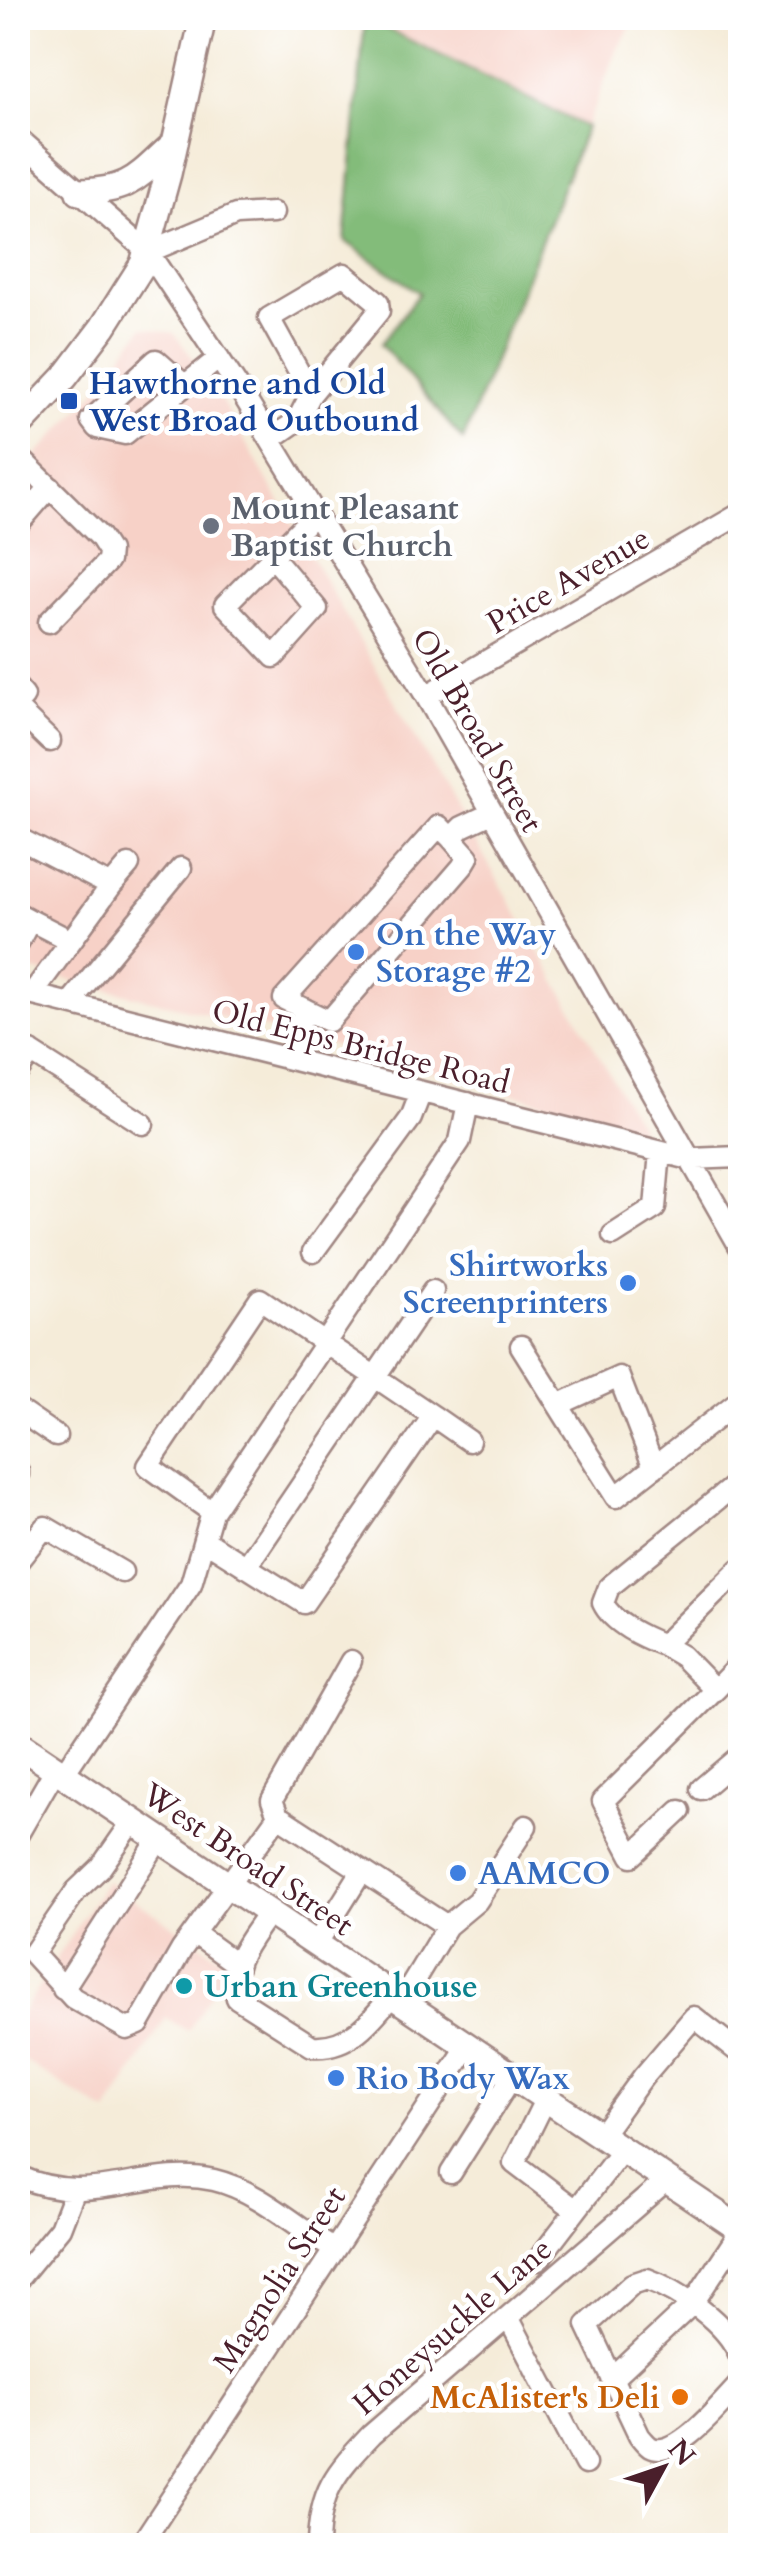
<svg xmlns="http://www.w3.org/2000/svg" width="758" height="2563" viewBox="0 0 758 2563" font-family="Cardo,serif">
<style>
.built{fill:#f7d1c7}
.forest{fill:#83bc7a;stroke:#666e52;stroke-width:2.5}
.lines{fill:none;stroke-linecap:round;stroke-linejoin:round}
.minor-casing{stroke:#a08682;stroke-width:25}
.major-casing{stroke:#a08682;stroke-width:30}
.minor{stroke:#fff;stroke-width:20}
.major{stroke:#fff;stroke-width:25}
.transit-dot{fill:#1a4fb4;stroke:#fff;stroke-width:4}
.worship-dot{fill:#6b7280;stroke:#fff;stroke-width:4}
.shop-dot{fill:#3f7fe0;stroke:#fff;stroke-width:4}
.culture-dot{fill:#0f9aa8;stroke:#fff;stroke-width:4}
.food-dot{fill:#e8710a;stroke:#fff;stroke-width:4}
.labels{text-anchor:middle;stroke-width:9;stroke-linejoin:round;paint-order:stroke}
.transit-label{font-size:32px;font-weight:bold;fill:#164399;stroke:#fff;text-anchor:start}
.worship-label{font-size:32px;font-weight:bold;fill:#5b616d;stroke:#fff;text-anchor:start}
.street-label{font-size:32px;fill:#4a1f2b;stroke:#fff}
.shop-label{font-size:32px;font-weight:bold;fill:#366cbe;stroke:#fff;text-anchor:start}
.culture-label{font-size:32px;font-weight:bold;fill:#0d838f;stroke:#fff;text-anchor:start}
.food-label{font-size:32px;font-weight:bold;fill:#c56008;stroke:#fff;text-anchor:end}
</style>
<rect width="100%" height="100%" fill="#fff"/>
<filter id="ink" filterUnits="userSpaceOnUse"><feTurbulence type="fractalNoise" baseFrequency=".01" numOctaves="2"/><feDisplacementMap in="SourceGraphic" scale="20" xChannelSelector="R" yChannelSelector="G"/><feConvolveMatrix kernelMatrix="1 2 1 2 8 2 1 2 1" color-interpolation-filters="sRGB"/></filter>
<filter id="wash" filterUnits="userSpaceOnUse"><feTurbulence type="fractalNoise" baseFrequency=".0048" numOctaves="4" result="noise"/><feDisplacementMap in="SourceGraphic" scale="40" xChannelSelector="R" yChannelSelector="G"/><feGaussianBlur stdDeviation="2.25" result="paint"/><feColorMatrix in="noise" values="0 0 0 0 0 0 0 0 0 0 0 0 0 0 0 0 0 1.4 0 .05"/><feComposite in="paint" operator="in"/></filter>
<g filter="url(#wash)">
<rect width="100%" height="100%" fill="#f5ecd9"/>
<path class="built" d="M364,18H636L618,48L586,127Z
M143,327L174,333L213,386L642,1130L385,1058L18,967V475L91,397Z
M106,1881L230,1964L188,2031L166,2018L107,2113L18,2057V2019Z"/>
<path class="forest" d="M365,18L586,127L463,440L381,344L419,293L345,241Z"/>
</g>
<g filter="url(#ink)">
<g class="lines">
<g class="minor-casing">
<path id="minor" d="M18,138L148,252L240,390L426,696L740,1247
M148,252L236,215L273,213
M183,384L156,360L91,420L97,428L125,434L219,358
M271,439L297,421L311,394L379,311L378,302L344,274L269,318L311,394
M18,456L100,537L109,551L108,561L49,622
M18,524L50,487
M273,557L317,609L274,657L225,605L305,524
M18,689L24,696L18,703
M426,696L740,514
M18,710L50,741
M18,838L111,886L32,994
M451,838L468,857L462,867L329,1021L284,999L439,826L451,838L462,827L492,813
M111,886L129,865
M30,920L71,941
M18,943L30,920L19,914
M18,991L690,1159L740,1157
M69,1004L181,868
M18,1044L143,1124
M288,1058L305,1009
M18,1072L31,1052
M613,1235L655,1208L660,1152
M313,1252L411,1118L421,1092
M521,1346L616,1497L740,1400
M558,1405L619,1377L654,1468
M18,1410L56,1436
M433,1416L469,1441
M18,1471V1475
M740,1481L609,1587L603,1603C613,1624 643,1637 663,1645L740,1569
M204,1540L304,1603L433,1416L260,1299L148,1466L212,1512
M18,1561L45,1527L122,1572
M246,1567L433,1291
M663,1645L682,1656L715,1690L603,1801L632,1856L680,1811
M715,1690L740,1664
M63,1775L191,1584L212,1512L460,1141L468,1103
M701,1789L740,1756
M278,1816L447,1926L402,2000
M133,1821L101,1867L76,1891L33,1954L73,1998L127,2029L139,2024L182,1949L278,1816L272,1800L351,1661
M18,1834L55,1770
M269,1912C251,1940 227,1963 237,1998L312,2046C349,2049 371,2021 392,1995
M447,1926L477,1901L526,1826
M195,1934L235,1963
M317,1943L362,1871
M63,1989L159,1839
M546,2098L514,2163L576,2210
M601,2135L643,2077L694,2017L740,2053
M451,2173L513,2075
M18,2176C93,2210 144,2165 214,2180C257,2190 296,2226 333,2249
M538,2260L623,2149
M18,2279L60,2228L74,2192
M508,2317L585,2464
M740,2356C727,2323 680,2291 647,2279L632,2284L587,2325L639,2435C640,2437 648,2446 650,2447C676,2461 723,2401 740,2384
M612,2379L693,2303L740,2232
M140,2546L468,2046
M318,2546C319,2491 335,2473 371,2435L668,2179"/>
</g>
<g class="major-casing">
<path id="major" d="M79,192C132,191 138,176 175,143
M18,427L65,377L103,327L143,264L168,174L203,18
M18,1744L740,2229"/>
</g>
<use href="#minor" class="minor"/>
<use href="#major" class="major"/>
</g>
</g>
<rect class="transit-dot" x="59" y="391" width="20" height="20" rx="5"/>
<circle class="worship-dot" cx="211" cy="526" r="10"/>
<g class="shop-dot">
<circle cx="356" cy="952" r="10"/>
<circle cx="628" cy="1283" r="10"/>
<circle cx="458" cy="1873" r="10"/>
<circle cx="336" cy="2078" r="10"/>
</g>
<circle class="culture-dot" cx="184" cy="1986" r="10"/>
<circle class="food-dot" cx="680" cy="2397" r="10"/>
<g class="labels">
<g class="transit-label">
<text x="89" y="394">Hawthorne and Old<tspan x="89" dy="37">West Broad Outbound</tspan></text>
</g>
<g class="worship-label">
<text x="231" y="519">Mount Pleasant<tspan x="231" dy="37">Baptist Church</tspan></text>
</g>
<g class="street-label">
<text transform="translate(568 580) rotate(-30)" y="11">Price Avenue</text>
<text transform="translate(478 730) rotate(60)" y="11">Old Broad Street</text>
<text transform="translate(361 1046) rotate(14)" y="11">Old Epps Bridge Road</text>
<text transform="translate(248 1859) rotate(34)" y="11">West Broad Street</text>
<text transform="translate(279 2279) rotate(-57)" y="11">Magnolia Street</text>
<text transform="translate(452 2326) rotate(-41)" y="11">Honeysuckle Lane</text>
</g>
<g class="shop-label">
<text x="376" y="945">On the Way<tspan x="376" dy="37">Storage #2</tspan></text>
<text x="608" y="1276" text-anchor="end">Shirtworks<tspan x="608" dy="37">Screenprinters</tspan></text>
<text x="478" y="1884">AAMCO</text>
<text x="356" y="2089">Rio Body Wax</text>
</g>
<g class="culture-label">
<text x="204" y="1997">Urban Greenhouse</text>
</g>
<g class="food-label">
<text x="660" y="2408">McAlister's Deli</text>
</g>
</g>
<rect width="758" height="2563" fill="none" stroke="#fff" stroke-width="60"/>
<g transform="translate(663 2468) rotate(50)" stroke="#ffffff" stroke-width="8" paint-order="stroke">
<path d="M0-8L18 38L0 25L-18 38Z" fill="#4a1f2b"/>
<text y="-15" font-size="28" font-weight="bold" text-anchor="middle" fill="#4a1f2b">N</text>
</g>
</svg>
